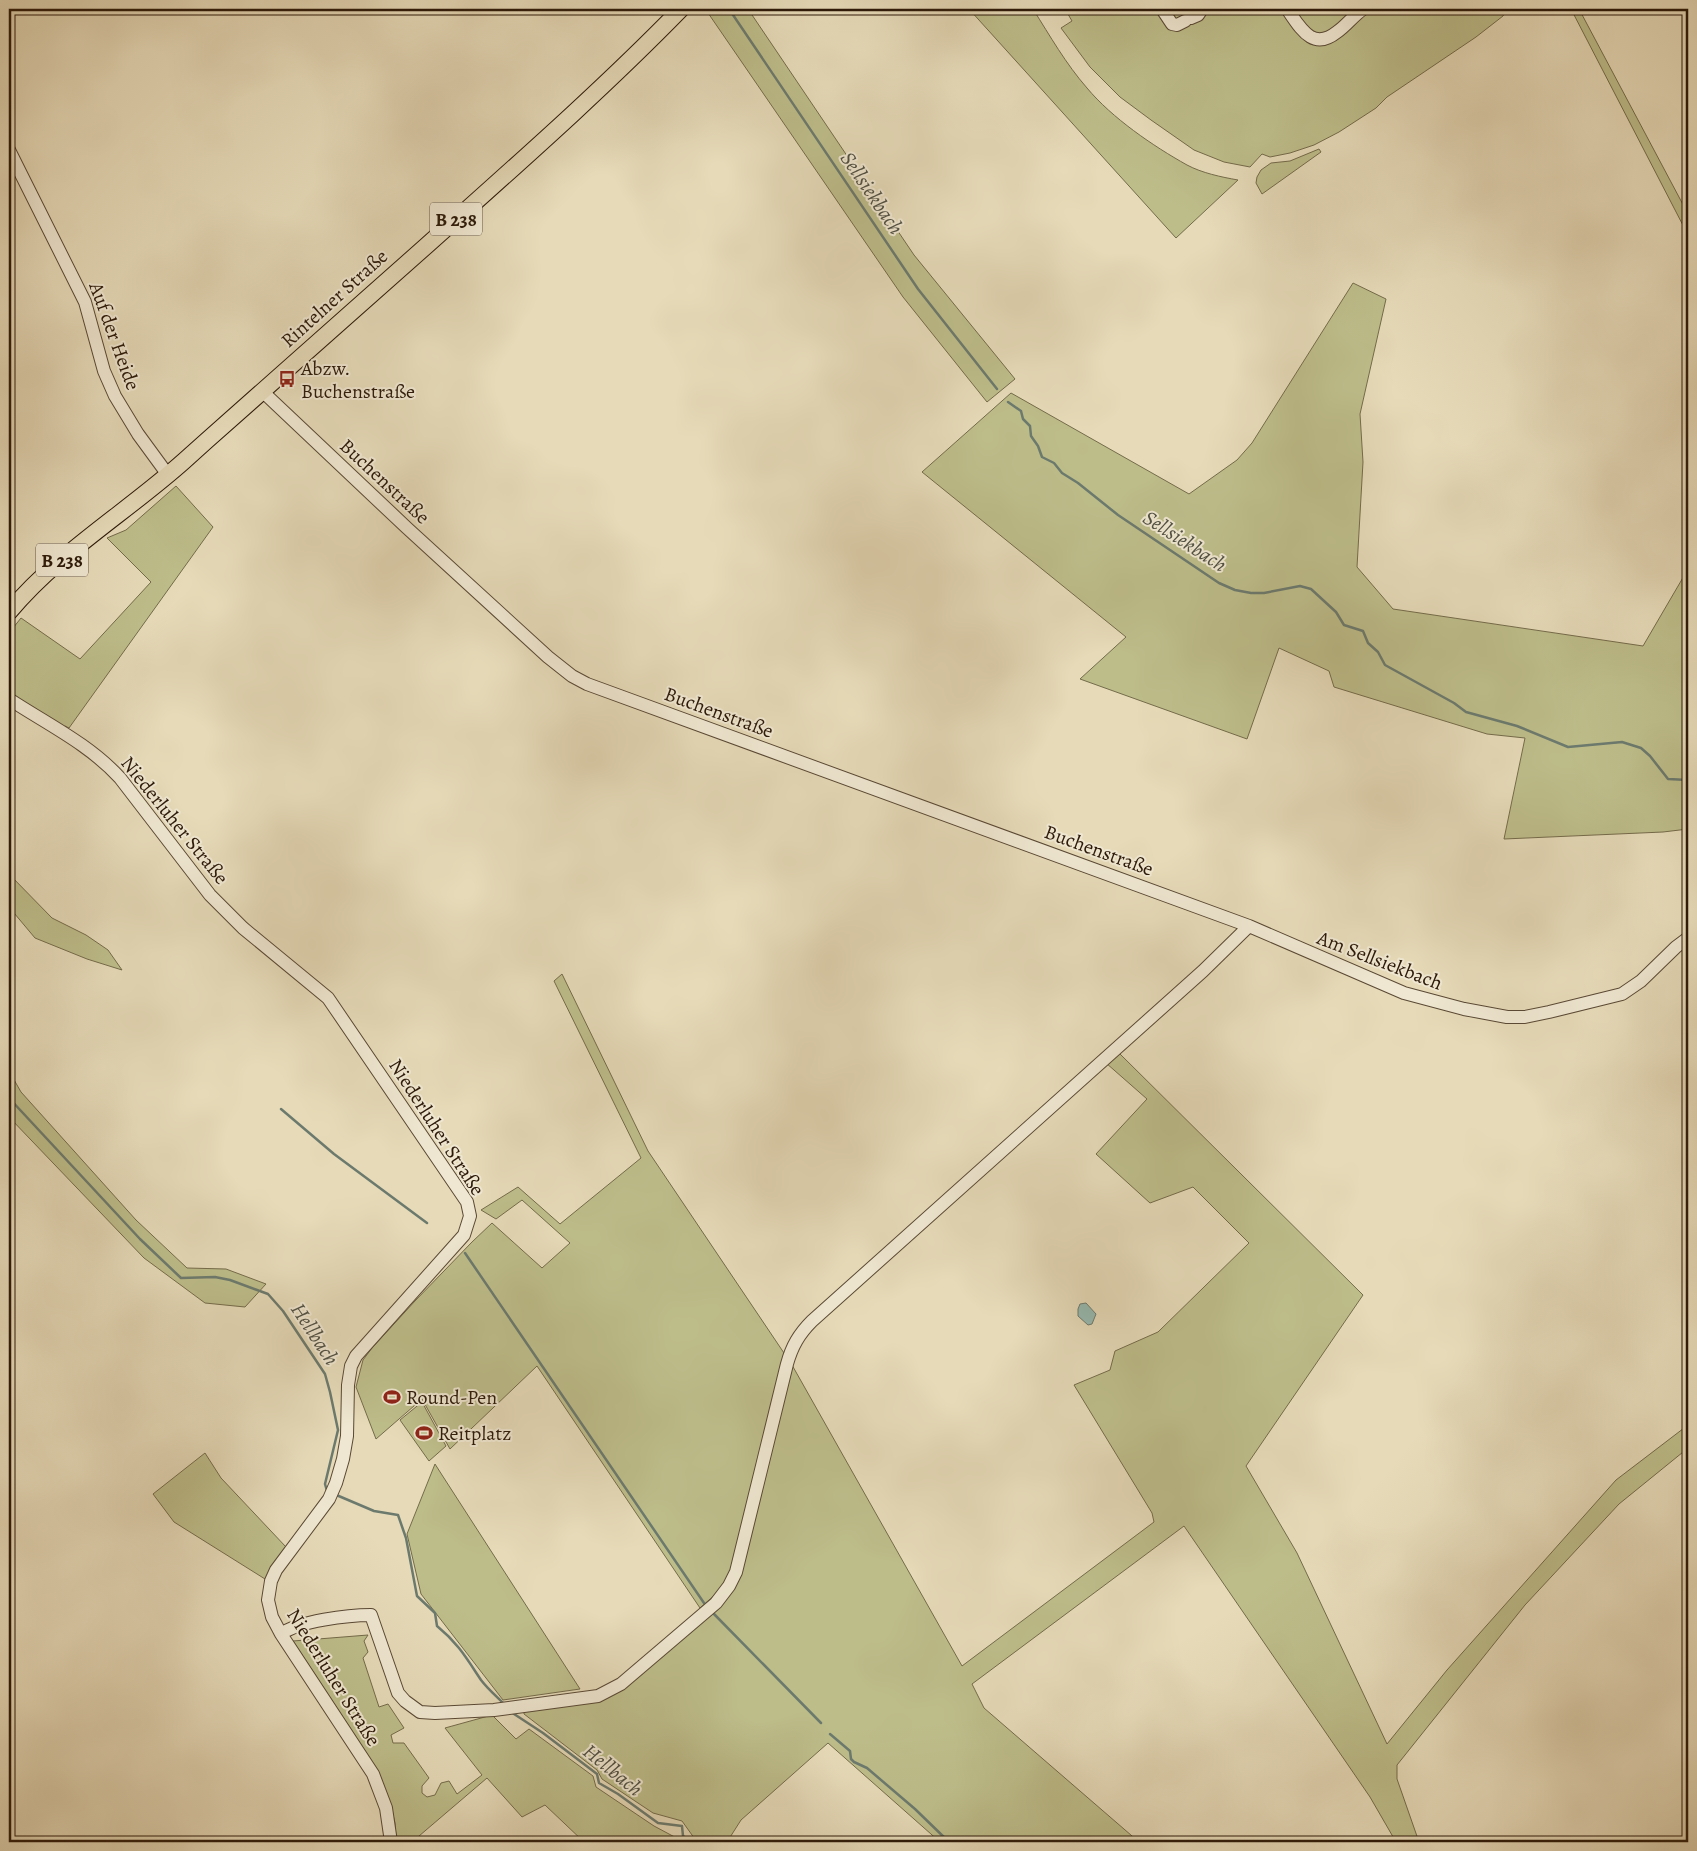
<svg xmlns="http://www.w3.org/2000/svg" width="1697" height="1851" viewBox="0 0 1697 1851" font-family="Alegreya,serif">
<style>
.green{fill:#bdbd8a;stroke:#746b4a}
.water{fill:#96bab1;stroke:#6c7a6e}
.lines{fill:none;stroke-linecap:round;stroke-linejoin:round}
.stream{stroke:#6c7a6e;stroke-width:2.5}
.minor-casing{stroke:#5a4935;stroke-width:14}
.major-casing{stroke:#2c1909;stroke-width:18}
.minor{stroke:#efe7d1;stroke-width:12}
.major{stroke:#e6dab8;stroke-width:16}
.labels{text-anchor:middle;stroke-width:4;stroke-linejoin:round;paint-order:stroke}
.shield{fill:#efe7d1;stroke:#665745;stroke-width:1}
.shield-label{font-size:19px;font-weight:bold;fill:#2c1909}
.street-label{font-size:20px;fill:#2c1909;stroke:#efe7d1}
.poi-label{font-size:20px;fill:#2c1909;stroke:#efe7d1;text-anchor:start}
.water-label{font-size:21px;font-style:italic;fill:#515144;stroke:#efe7d1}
</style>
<rect width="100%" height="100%" fill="#e6dab8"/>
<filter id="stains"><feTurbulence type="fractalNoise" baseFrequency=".004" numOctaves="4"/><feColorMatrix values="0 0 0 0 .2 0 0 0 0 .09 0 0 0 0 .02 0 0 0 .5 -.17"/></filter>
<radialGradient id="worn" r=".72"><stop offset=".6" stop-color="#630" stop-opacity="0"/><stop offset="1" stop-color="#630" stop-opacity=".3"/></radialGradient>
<path class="green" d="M707,9H748L914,255L1015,379L987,402L903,297L706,10Z
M969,9H1033C1050,36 1066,64 1087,88C1112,118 1153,146 1187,165C1202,173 1221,177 1238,180L1176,238Z
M1065,9H1507L1503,16L1476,37L1387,97L1376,108L1339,132L1314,145L1290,153L1270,157L1262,154L1250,167L1224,162L1194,150L1151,120L1120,97L1090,67L1061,28L1072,21Z
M1571,9H1579L1688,214V235Z
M1319,149L1321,152L1262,194L1256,183L1257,177L1261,170L1271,163L1290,161Z
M1353,283L1386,299L1360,414L1363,462L1357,567L1393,609L1643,646L1688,569V829L1663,832L1504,839L1525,738L1487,734L1334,687L1329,671L1279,648L1247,739L1080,679L1126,637L922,472L1011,393L1189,494L1237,460L1252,443Z
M176,486L213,527L69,728L65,726L62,728L9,694V633L21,618L80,659L151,582L107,538L126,530Z
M9,874L52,918L86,935L108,950L122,970L87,959L35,938L9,907Z
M562,974L648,1151L786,1356L729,1576L718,1592L700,1608L537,1366L450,1449L422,1399L376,1439L356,1387L363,1360L372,1348L415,1301L472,1242L492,1223L542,1268L570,1243L522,1200L496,1219L481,1210L518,1187L560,1224L641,1158L554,981Z
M1119,1053L1363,1295L1246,1466L1297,1553L1387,1744L1447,1670L1616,1480L1688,1425V1448L1619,1504L1525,1605L1397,1765V1779L1419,1842H1396L1370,1797L1184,1526L972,1684L984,1708L1139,1842H940L828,1743L741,1820L727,1842H697L682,1821L653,1813L602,1779L597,1770L524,1714V1709L602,1698L723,1599L792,1365L962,1666L1154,1522L1152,1513L1074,1385L1110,1370L1115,1351L1158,1332L1249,1243L1193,1187L1150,1203L1096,1154L1147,1099L1106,1063Z
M9,1071L21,1092L136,1220L187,1268L226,1269L266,1284L245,1307L205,1303L144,1258L9,1117Z
M422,1402L446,1446L429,1461L400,1420Z
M205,1453L221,1478L286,1547L265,1579L174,1522L153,1494Z
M435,1464L442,1475L580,1689L503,1700L421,1594L407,1534Z
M368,1635L364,1641L368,1652L363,1658L379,1707L388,1704L404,1728L391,1735L393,1743H404L429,1778L422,1786V1793L427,1797L435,1795L441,1783L449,1781L457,1794L482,1775L445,1728L492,1715L516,1739L529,1729L593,1776L596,1787L654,1826L684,1842H584L545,1805L522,1817L487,1778L412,1842H396L395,1823L391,1806L365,1751L293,1641Z"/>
<path class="water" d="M1086,1303L1096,1314L1092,1324L1088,1325L1078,1316V1309L1080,1304Z"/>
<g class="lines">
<path class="stream" d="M729,9L918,289L997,389
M1008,402L1021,411L1023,419L1030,426L1031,436L1038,446L1042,457L1054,463L1062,473L1078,483L1118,515L1219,583L1235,590L1251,593H1264L1300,586L1311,589L1336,612L1344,625L1363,631L1368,643L1378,652L1385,665L1454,703L1466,712L1517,726L1568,747L1622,742L1641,748L1650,756L1668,779L1688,780
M9,1098L140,1239L181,1278L215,1277L230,1280L268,1294L283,1311L325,1374L330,1392L338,1430L325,1484L327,1491
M281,1109L334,1154L427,1223
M465,1253L704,1603
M334,1494L374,1511L398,1515L406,1538L417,1596L435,1613L437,1626C458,1643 467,1659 481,1680C487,1688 496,1696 503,1703
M714,1614L821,1723
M511,1712L543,1733L597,1774L599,1783L618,1794L658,1823L682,1826L683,1836L695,1842
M830,1734L850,1751L851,1759L854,1762L867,1768L915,1809L949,1842"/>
<g class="minor-casing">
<path id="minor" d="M1162,9L1172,24L1177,25L1185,21
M1287,9C1300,27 1312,52 1337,32C1347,25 1353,16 1363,9
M1191,18L1198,15L1202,9
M9,150L85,302L104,371L115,396L138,434L168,475
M262,391L407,528L548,657L572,676L587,684L1249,926L1404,993L1464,1009L1507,1017H1525L1549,1012L1622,994L1641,981L1676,947L1688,938
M9,699C47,724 89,744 120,778L210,895L243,928L328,998L467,1202L470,1216L464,1235L356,1356L351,1366L348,1385L347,1436L343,1459L336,1483L329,1499L276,1570L271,1581L268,1600L272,1617L281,1634L373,1774L386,1808L391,1842
M281,1634C299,1621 348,1615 371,1615L398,1693L405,1701L420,1712L435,1713L494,1710L598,1696L621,1684L716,1603L729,1586L736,1572L787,1364C792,1346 799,1334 812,1321L1203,971L1249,926"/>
</g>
<g class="major-casing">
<path id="major" d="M9,612C58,553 127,512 184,461C264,389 345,318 425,247C512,169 600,92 681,9"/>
</g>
<use href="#minor" class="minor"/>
<use href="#major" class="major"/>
</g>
<defs>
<g id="bus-bare" transform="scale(1.35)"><path d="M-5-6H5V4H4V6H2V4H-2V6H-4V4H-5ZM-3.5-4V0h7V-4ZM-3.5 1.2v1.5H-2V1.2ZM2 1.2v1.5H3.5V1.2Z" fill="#8f2418" stroke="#efe7d1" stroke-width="2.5" paint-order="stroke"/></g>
<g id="stadium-bare" transform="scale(1.35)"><path d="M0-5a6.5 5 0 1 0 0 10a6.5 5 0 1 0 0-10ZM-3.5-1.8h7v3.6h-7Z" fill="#8f2418" stroke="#efe7d1" stroke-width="2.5" paint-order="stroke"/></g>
</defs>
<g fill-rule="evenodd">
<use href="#bus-bare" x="287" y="379"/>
<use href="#stadium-bare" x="392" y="1397"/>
<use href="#stadium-bare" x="424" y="1433"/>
</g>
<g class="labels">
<g class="shield">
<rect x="430" y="202.5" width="52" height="33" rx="4"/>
<rect x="36" y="543.5" width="52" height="33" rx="4"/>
</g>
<g class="shield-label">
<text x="456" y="226">B 238</text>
<text x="62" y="567">B 238</text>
</g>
<g class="street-label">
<text transform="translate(334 298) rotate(-42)" y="7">Rintelner Straße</text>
<text transform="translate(115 336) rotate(70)" y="7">Auf der Heide</text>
<text transform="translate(385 481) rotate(43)" y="7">Buchenstraße</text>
<text transform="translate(719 712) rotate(20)" y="7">Buchenstraße</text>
<text transform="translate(175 820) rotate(51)" y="7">Niederluher Straße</text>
<text transform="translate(1099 850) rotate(20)" y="7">Buchenstraße</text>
<text transform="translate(1380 960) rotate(21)" y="7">Am Sellsiekbach</text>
<text transform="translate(437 1127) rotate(57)" y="7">Niederluher Straße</text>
<text transform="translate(334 1677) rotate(58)" y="7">Niederluher Straße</text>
</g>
<g class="poi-label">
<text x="301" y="375">Abzw.<tspan x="301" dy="23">Buchenstraße</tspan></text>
<text x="406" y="1404">Round-Pen</text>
<text x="438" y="1440">Reitplatz</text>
</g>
<g class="water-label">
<text transform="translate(872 193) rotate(56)" y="7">Sellsiekbach</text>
<text transform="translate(1185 541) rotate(33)" y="7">Sellsiekbach</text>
<text transform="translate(315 1334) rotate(57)" y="7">Hellbach</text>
<text transform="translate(613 1770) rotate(39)" y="7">Hellbach</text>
</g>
</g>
<rect width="1697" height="1851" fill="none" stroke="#e6dab8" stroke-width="30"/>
<rect x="10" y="10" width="1677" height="1831" fill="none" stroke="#2c1909" stroke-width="2.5"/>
<rect x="15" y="15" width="1667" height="1821" fill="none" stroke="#2c1909"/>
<rect width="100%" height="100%" filter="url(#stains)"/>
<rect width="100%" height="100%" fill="url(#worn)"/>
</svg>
